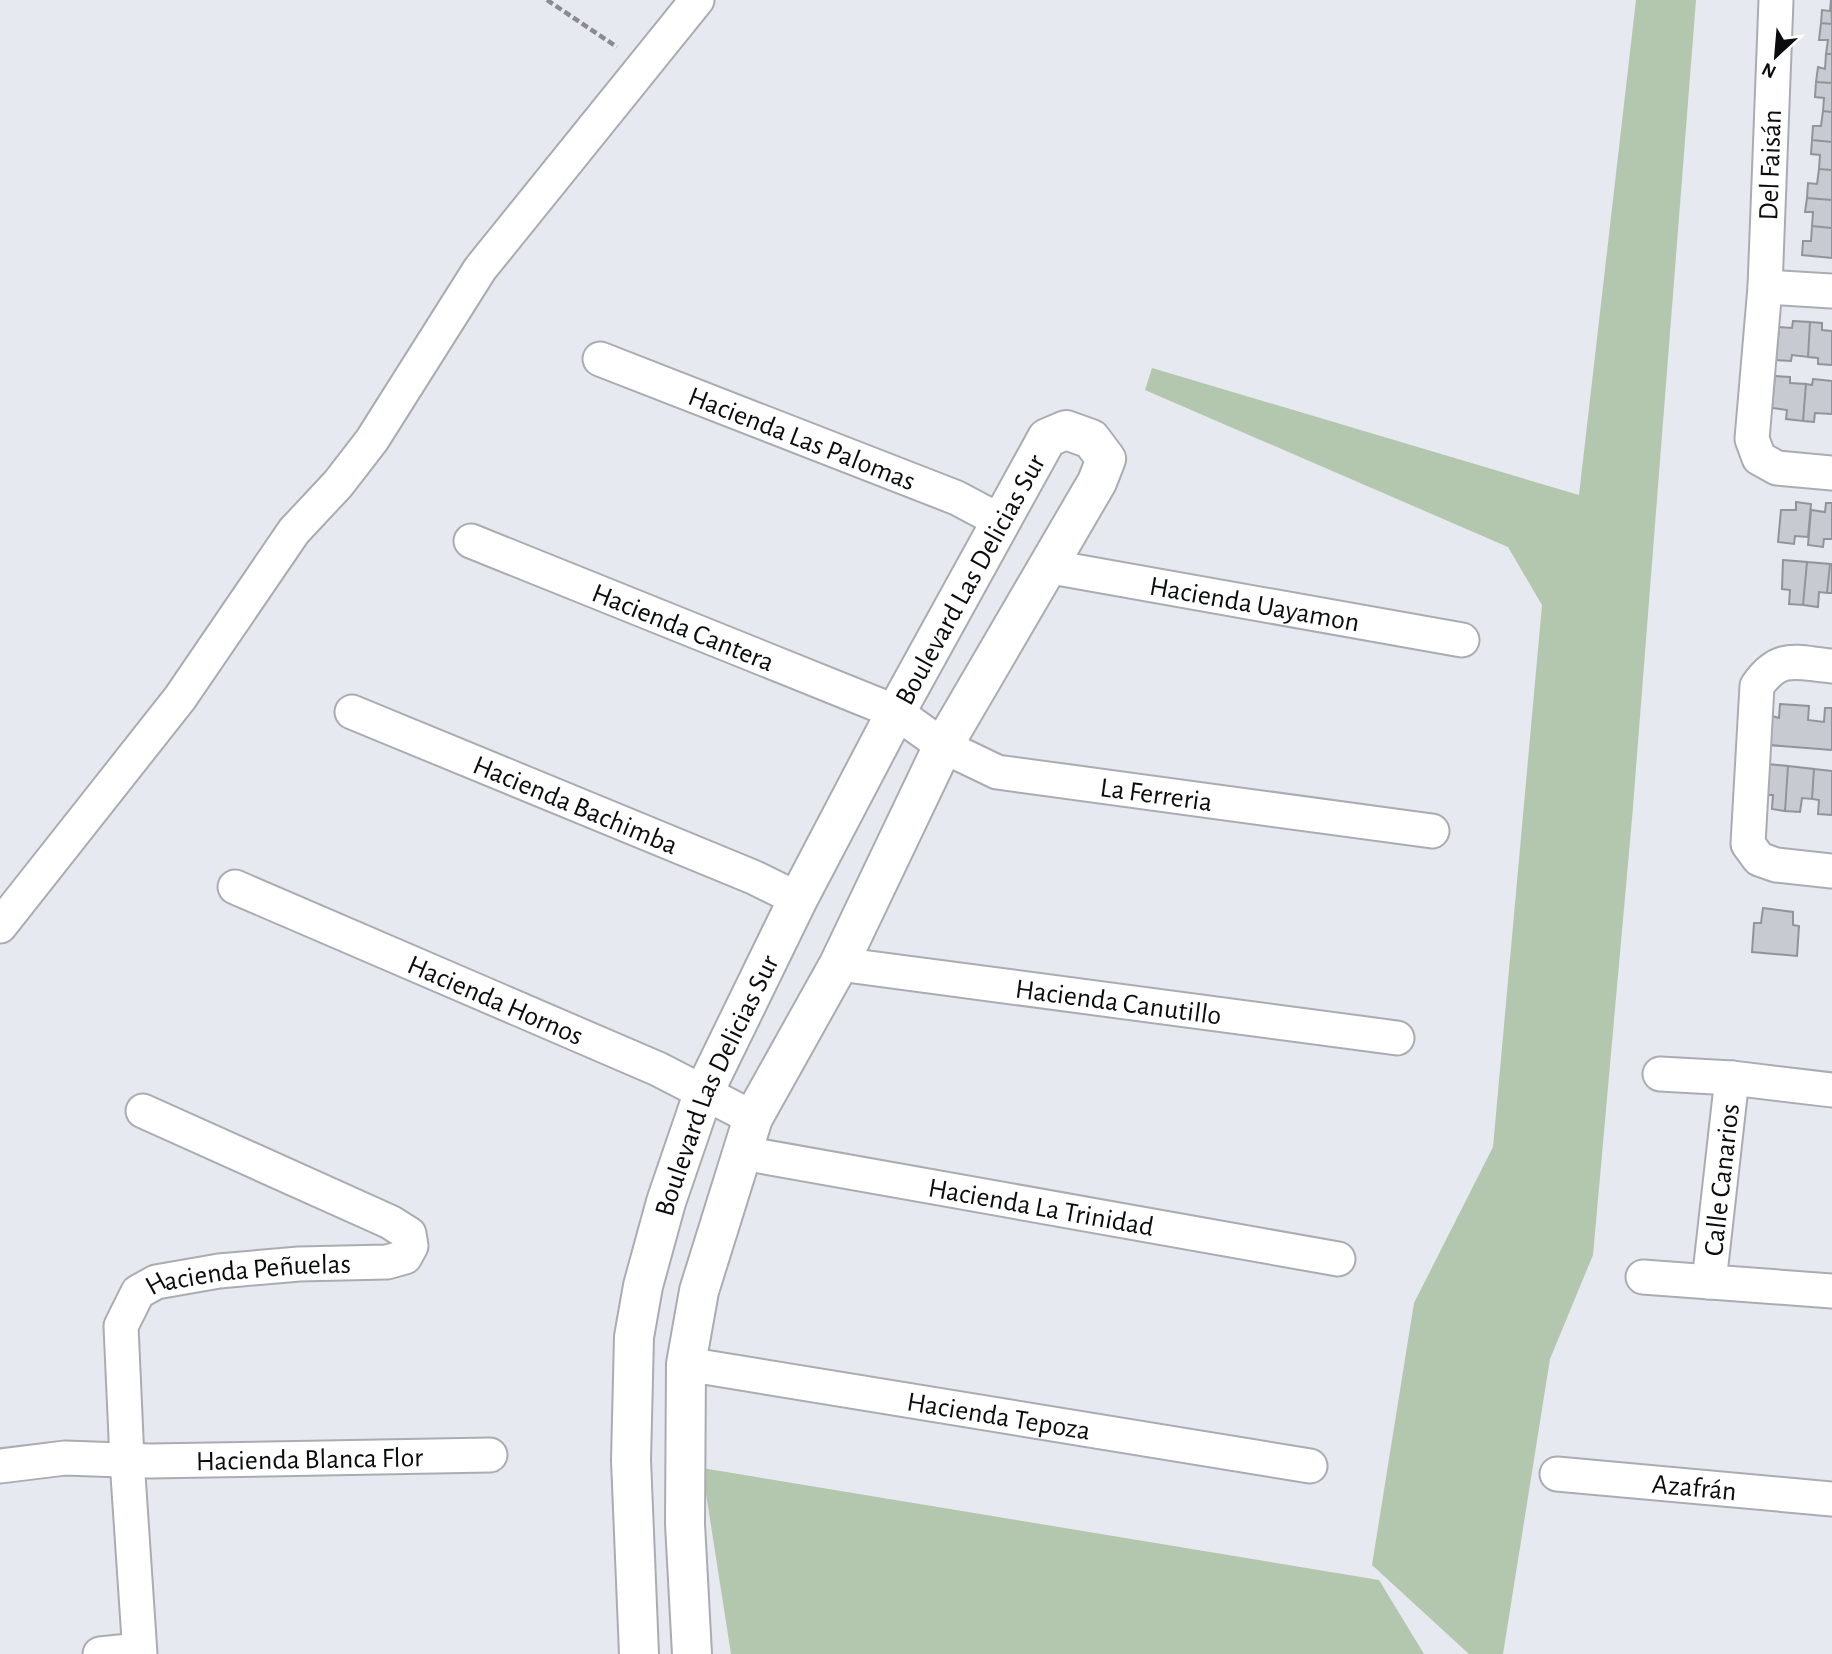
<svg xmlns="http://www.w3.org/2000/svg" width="1832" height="1654" viewBox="0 0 1832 1654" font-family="'Alegreya Sans',sans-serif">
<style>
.green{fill:#b2c7ae}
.building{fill:#c7cad0;stroke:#919499;stroke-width:2}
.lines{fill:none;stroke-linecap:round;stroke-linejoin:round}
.street-casing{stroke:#a9acb1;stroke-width:37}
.secondary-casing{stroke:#a9acb1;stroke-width:42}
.path{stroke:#898b8f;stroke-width:4.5;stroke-dasharray:7 3.5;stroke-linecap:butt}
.street{stroke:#fff;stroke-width:33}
.secondary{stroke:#fff;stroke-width:38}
.labels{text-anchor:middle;stroke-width:7;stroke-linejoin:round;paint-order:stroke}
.street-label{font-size:28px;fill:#0b0c0d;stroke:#fff}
</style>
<rect width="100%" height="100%" fill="#e6e9ef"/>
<path class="green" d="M1636,0H1696L1632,819L1593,1255L1550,1359L1503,1654H1469L1372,1565L1414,1303L1493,1147L1542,605L1508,547L1145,390L1152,368L1579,495Z
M702,1468L1379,1580L1424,1654H731Z"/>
<path class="building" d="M1831,0L1832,24L1821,23L1822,10L1830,11Z
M1821,23L1832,24V54H1826L1828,40H1819Z
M1826,54H1832V83L1816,82L1818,67L1825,69Z
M1816,82L1832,83V112L1823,111L1824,98L1815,97Z
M1823,111L1832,112V142L1812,140L1813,126H1821Z
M1812,140L1832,142V170L1819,169L1820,155L1811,154Z
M1819,169L1832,170V200L1807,198L1808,183L1817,184Z
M1807,198L1832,200V228L1812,226L1813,212H1805Z
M1812,226L1832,228V258L1802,255L1803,241H1811Z
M1793,321L1810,322L1808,357L1792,355L1791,361L1776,360L1779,327L1792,328Z
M1810,322L1822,323V330L1832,331V365L1818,364V358L1808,357Z
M1775,376L1790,377V383L1806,384L1803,421L1786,419L1787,410L1772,408Z
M1813,379L1832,381V414L1815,413L1814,422L1803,421L1806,384L1812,385Z
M1796,502L1811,504L1808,537L1795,536L1794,544L1778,542L1781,510H1796Z
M1826,503H1832V539H1824L1823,547L1808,545L1811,510L1825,512Z
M1783,560L1807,562L1803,605L1789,604L1790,590L1782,589Z
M1807,562L1830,564L1827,593L1819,592L1818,607L1803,605Z
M1830,564H1832V593H1827Z
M1780,704L1809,706L1808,720L1824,722L1825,708H1832V750L1769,745L1772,716L1779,718Z
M1768,764L1788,766L1785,811L1772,809L1773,795H1766Z
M1788,766L1814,769L1812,799L1802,798L1800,812L1785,811Z
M1814,769L1832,771V815L1818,814L1819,800L1812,799Z
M1763,908L1793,912V925L1799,926L1797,956L1752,952L1754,923H1761Z"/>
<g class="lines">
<g class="street-casing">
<g id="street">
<path d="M1776,0L1765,287L1752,439L1759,458L1777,468L1832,473"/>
<path d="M1765,287L1832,291"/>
<path id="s1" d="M600,359L957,498L1002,522"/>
<path id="s2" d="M471,541L896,712L943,746L997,772L1432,831"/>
<path id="s3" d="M1046,566L1462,640"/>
<path d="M1832,666C1796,663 1780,653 1757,686L1748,844L1759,859L1776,865L1832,871"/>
<path id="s4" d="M352,712L753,877L798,899"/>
<path id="s5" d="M235,887L658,1069L753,1118"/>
<path d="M0,926L180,698L294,531L338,484L372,440L480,269L697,0"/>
<path id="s6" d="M839,964L1397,1038"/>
<path d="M1660,1074L1732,1078L1832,1090"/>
<path id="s7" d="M743,1153L1338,1259"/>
<path d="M1643,1277L1832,1291"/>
<path id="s8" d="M1709,1282L1732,1078"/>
<path id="s9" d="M686,1364L1310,1466"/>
<path id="s10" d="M0,1466L65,1458L150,1461L490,1455"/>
<path id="s11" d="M1557,1474L1832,1499"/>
<path d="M100,1654L139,1650"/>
<path id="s12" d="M140,1654L127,1460L121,1326L138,1292L156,1282L219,1271L299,1264L387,1262L405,1257L411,1246L409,1234L390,1222L143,1111"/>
</g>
</g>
<g class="secondary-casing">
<g id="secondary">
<path id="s13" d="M639,1654L631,1460L634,1337L643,1286L666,1202L703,1094L798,899L896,712L1047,438L1066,430L1091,439L1106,459L1097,482L943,746L839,964L753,1118L699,1291L686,1364L685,1524L692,1654"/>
</g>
</g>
<path class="path" d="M547,0L617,47"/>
<use href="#street" class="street"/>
<use href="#secondary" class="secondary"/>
</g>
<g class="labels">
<g class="street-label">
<text transform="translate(1769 165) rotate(-88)" y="10">Del Faisán</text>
<text dy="10" stroke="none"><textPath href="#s1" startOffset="217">Hacienda Las Palomas</textPath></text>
<text dy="10" stroke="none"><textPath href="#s13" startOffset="1150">Boulevard Las Delicias Sur</textPath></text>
<text dy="10" stroke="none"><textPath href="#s3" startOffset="212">Hacienda Uayamon</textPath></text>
<text dy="10" stroke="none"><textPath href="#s2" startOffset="229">Hacienda Cantera</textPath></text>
<text dy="10" stroke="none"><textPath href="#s2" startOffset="737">La Ferreria</textPath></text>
<text dy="10" stroke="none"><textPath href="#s4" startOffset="242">Hacienda Bachimba</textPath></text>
<text dy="10" stroke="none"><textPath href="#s5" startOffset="284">Hacienda Hornos</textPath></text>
<text dy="10" stroke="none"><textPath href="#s6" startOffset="282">Hacienda Canutillo</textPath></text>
<text dy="10" stroke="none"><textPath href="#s13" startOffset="583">Boulevard Las Delicias Sur</textPath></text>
<text dy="10" stroke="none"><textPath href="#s8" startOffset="103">Calle Canarios</textPath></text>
<text dy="10" stroke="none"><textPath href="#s7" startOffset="303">Hacienda La Trinidad</textPath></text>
<text dy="10" stroke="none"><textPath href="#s12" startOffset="480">Hacienda Peñuelas</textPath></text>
<text dy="10" stroke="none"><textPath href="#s9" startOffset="317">Hacienda Tepoza</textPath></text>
<text dy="10" stroke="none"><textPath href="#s10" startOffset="310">Hacienda Blanca Flor</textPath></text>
<text dy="10" stroke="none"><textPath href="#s11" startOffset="138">Azafrán</textPath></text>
</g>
</g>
<g transform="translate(1776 56) rotate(206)" stroke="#ffffff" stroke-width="5" paint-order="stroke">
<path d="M0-5L12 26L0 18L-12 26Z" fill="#0b0c0d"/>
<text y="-10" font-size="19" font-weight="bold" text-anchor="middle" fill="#0b0c0d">N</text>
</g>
</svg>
